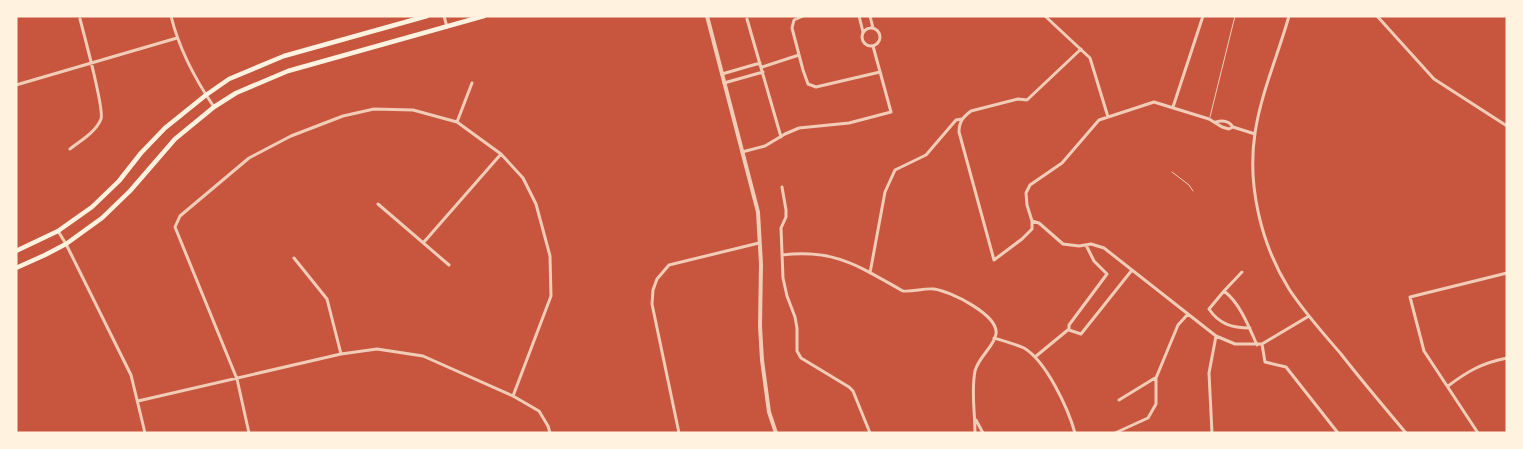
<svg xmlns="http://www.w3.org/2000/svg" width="1523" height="449" viewBox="0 0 1523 449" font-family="'DejaVu Sans',sans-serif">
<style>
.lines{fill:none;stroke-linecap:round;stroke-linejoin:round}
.service{stroke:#f1ccb7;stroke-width:1}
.minor{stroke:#f1ccb7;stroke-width:3}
.tertiary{stroke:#f1ccb7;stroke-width:4}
.secondary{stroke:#fff3e0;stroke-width:4.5}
</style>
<rect width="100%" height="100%" fill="#c8553d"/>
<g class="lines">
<path class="service" d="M1210,117L1235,16
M1172,172L1189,185L1193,191"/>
<path class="minor" d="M171,16C179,49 195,79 214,107
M444,16L447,27
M803,16L794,20L792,28L803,70L808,84L816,87L880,72
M859,16L863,32
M870,16L873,28
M1045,16L1090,58L1108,117
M1289,16C1278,55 1261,93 1255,133C1247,185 1261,244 1289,289C1304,312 1323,333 1341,354C1362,381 1384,407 1406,433
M1377,16L1434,79L1507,126
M747,19L781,137
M862 37a9 9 0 1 1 18 0a9 9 0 1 1-18 0Z
M1081,49L1027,100L1018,99L971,111C963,117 959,122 959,132L994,260L1022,239L1032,229V221L1027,205L1026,193L1030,185L1062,163L1099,120L1154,102L1209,119L1222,127L1229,129L1233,127L1255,134
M762,67L799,55
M722,74L760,63
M724,83L763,72
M16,85L177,38
M1173,107L1203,16
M457,122L472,83
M1216,122C1223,120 1229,121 1233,127
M70,149C80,141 96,132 101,119C104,110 84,34 80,19
M742,152L765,146L785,134L799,128L849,123L891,112L873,46
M782,187L786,210V217L781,228L783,278L787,296L795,317L797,328V351L801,358L849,387L853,391L870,433
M378,204L449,265
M1032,221L1039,223L1063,244L1079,246L1091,244L1104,248L1216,336L1235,344H1262L1309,316
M58,231L66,244L131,375L145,433
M424,242L501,154
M782,255C836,249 858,266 903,291C914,292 923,288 934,289C950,291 999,315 996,334C994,347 979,356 975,371C971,391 975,412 975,433
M294,258L327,299L341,354
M870,273L885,192L895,170L926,155L956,120L962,119
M1224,291L1242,272
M1250,328C1232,328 1219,324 1209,309L1224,291C1240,303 1249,327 1257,345
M1069,329V325L1107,274L1094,261L1086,245
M1069,330L1081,334L1132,270
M994,338C1004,341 1015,344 1024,348C1046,361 1068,408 1075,433
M1262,344L1265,362L1286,367L1338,433
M1035,357L1069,329
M1448,386C1468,371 1482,363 1507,358
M1119,400L1155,378
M138,401L341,354L377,349L423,356L513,396L539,411L548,426L550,433
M976,420L983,433
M249,433L237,379L175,227L180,216L249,158L291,136L343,116L374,109L413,110L457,122L501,154L523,178L536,204L550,256L551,296L513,396
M679,433L652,304L653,290L657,279L669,265L759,243
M1115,433L1148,418L1156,404V378L1178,325L1188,314
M1212,433L1209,373L1216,336
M1478,433L1424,351L1410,297L1507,273"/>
<path class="tertiary" d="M707,16L758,212L761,264L760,326L762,360L769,412L776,433"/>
<path class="secondary" d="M16,251L58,231L92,207L119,181L141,153L165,128L206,95L229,79L284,56L427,16
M16,268L45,255L66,244L102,218L130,191L175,139L214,107L236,93L288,71L484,16"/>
</g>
<rect width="1523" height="449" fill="none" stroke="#fff3e0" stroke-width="35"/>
</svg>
